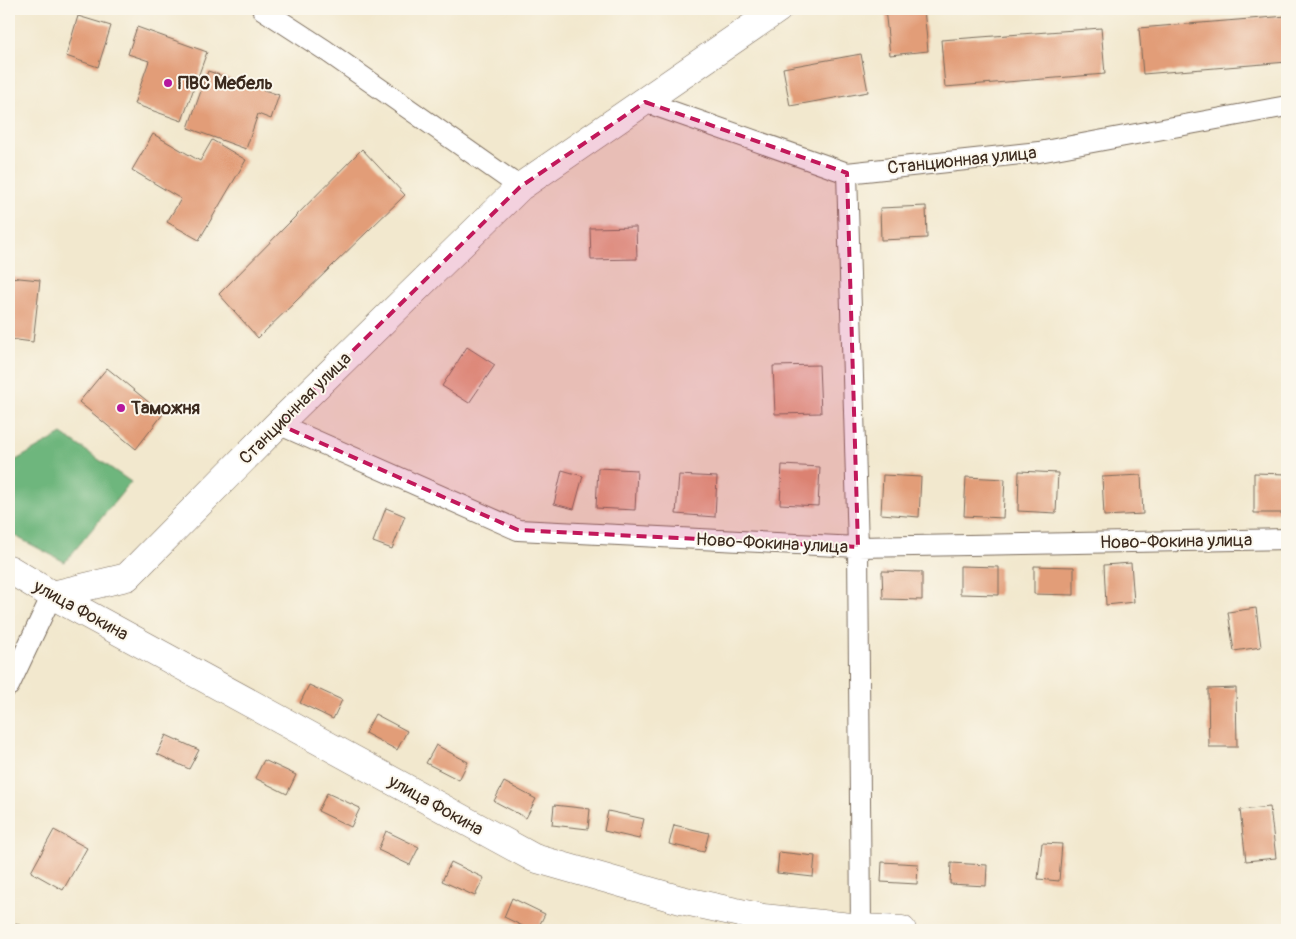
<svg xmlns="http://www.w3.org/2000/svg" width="1296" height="939" viewBox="0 0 1296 939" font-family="Pangolin,sans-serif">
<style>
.forest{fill:#6eb67d;stroke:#54704e}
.building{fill:#e29d78}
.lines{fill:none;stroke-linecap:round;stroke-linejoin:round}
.street-casing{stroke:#7b6c5c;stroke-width:22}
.secondary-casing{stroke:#7b6c5c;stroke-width:29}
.street{stroke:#fff;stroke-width:20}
.secondary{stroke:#fff;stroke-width:28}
.marked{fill:#c2185b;fill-opacity:0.2;stroke:#c2185b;stroke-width:4;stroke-dasharray:10 6;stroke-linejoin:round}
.poi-dot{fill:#b5179e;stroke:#fbf7ec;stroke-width:2}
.labels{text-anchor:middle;stroke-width:4;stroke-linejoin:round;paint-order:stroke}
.poi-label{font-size:18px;font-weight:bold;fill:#3b2a1e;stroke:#fbf7ec;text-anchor:start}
.street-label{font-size:18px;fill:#3b2a1e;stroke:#fbf7ec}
</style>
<rect width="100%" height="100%" fill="#fbf7ec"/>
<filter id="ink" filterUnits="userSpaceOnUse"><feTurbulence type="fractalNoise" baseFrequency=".02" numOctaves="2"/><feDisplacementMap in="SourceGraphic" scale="10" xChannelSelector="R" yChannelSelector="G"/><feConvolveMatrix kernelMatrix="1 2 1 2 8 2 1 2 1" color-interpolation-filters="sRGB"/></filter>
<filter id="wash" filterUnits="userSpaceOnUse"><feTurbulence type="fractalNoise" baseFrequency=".0096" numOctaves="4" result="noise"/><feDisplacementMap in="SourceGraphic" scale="20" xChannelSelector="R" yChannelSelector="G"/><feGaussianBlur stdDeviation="1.12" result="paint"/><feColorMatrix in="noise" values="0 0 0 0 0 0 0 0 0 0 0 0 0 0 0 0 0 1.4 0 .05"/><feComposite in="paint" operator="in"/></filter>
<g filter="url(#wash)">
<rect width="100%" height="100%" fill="#f2e8ce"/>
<path class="forest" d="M62,434L131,482L65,562L9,533V464Z"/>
<g id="blocks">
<path class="building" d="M885,9H924L928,51L890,55Z
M78,16L111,26L98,67L66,56Z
M1287,16V62L1143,74L1139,28Z
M137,27L207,52L182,121L134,104L149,61L128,54Z
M1101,28L1105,74L945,87L941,40Z
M861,54L868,92L790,106L783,68Z
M208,71L279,95L271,119L258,114L246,149L188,128Z
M153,134L200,161L212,140L246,160L199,240L167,222L181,199L132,170Z
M362,149L405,195L258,338L219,294Z
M926,206L927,238L881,240L880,208Z
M636,227L637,259L591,260L590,228Z
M9,277L40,280L33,342L9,339Z
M467,347L495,365L469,403L442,386Z
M819,365L821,413L775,414L773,366Z
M107,368L163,414L136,449L79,402Z
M782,465L820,467L818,506L780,504Z
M598,468L637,470L635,510L596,508Z
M562,470L583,476L574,509L554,504Z
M1019,471L1058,473L1056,513L1018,511Z
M1254,473L1287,474V513H1254Z
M679,475L717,477L715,517L676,514Z
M883,475L921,477L919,517L881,514Z
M1141,475L1143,514L1104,516L1102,477Z
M966,477L1005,479L1003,518L964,516Z
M386,508L405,516L392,549L373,542Z
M1131,563L1134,602L1106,605L1104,565Z
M960,566L999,567V595L960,594Z
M1034,566L1074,567V595L1034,594Z
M882,571L922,572V600L883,599Z
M1256,608L1261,647L1234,651L1228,612Z
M309,685L342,700L333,719L300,703Z
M1236,688L1237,747H1209L1208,689Z
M375,714L407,731L397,750L365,733Z
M166,735L199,750L189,769L157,754Z
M436,745L468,762L459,780L426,763Z
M264,760L296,775L287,794L255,778Z
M504,782L536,799L526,818L494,801Z
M327,793L360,808L351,827L318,811Z
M554,805L590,809L588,829L552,825Z
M1270,807L1276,858L1246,861L1240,810Z
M608,811L644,819L639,839L604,831Z
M674,825L709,833L704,852L669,844Z
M54,830L87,848L63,890L31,872Z
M386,831L419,847L410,865L378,850Z
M1042,843L1062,844L1059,881L1038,879Z
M779,852L815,856L813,877L777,873Z
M451,862L484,878L475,896L442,881Z
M882,862L918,864L917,884L881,882Z
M951,863L987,865L986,886L950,884Z
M512,898L545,914L537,930H531L504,917Z
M16,923L28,930H11Z"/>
</g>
</g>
<g filter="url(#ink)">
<use href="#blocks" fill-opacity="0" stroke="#7b6c5c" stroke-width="1"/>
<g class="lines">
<g class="street-casing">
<path id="street" d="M262,9L325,50L520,187
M645,102L847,173L1039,152L1287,106
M847,173L858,547L861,928
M278,424L518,530L858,547L1287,539
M9,686L52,595"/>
</g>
<g class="secondary-casing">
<path id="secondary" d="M9,569L52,595L534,858L681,900L763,918L861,928L902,930
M52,595L127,577L278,424L520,187L778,9"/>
</g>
<use href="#street" class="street"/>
<use href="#secondary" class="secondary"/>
</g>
</g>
<path class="marked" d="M645,102L847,173L858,547L518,530L278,424L520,187Z"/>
<g class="poi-dot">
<circle cx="168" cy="83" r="5"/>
<circle cx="121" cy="408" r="5"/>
</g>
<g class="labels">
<g class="poi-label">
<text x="178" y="89">ПВС Мебель</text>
<text x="131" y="414">Таможня</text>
</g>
<g class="street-label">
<text transform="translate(962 160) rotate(-6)" y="6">Станционная улица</text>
<text transform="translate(295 408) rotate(-45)" y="6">Станционная улица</text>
<text transform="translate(1176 541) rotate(-1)" y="6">Ново-Фокина улица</text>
<text transform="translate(772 543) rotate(3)" y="6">Ново-Фокина улица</text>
<text transform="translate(81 610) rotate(29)" y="6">улица Фокина</text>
<text transform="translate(436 805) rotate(29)" y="6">улица Фокина</text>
</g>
</g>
<rect width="1296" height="939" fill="none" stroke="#fbf7ec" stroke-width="30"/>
</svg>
